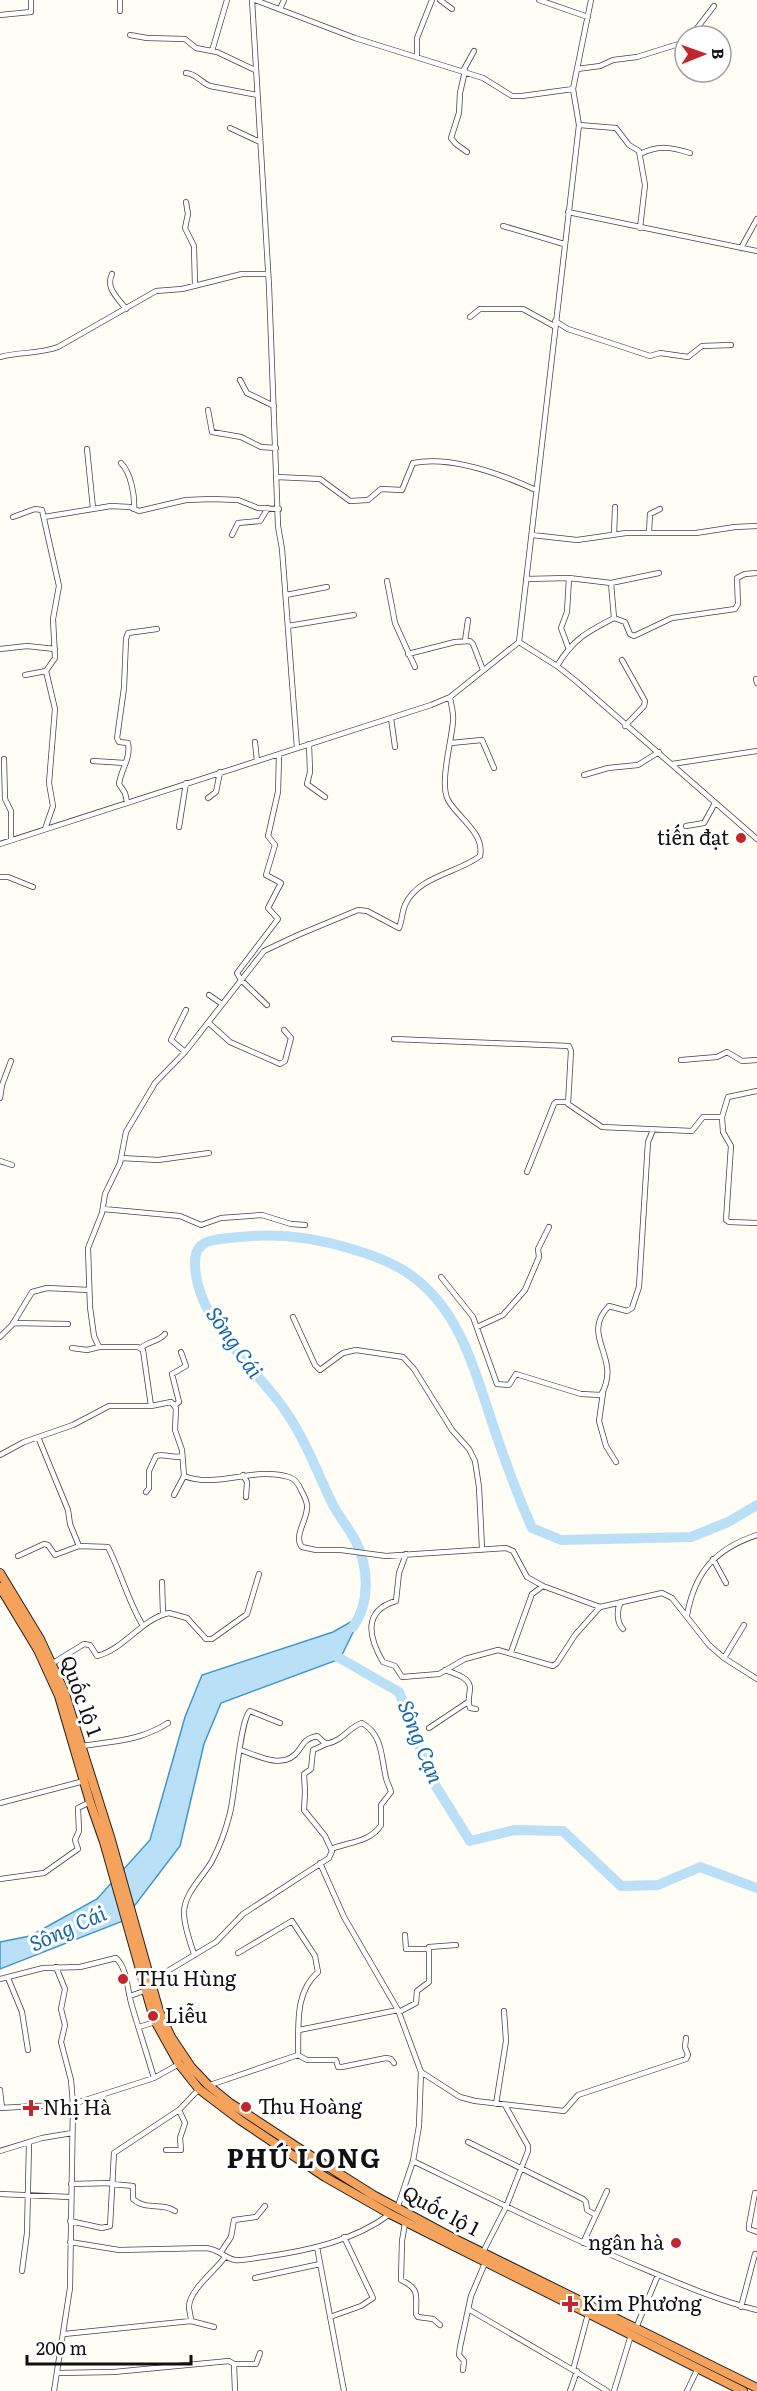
<svg xmlns="http://www.w3.org/2000/svg" width="757" height="2391" viewBox="0 0 757 2391" font-family="Literata,serif">
<style>
.water{fill:#b9e0f7;stroke:#3f96cf;stroke-width:1.5}
.lines{fill:none;stroke-linecap:round;stroke-linejoin:round}
.river{stroke:#b9e0f7;stroke-width:10}
.street-casing{stroke:#444;stroke-width:6}
.highway-casing{stroke:#222;stroke-width:10}
.street{stroke:#fff;stroke-width:4.5}
.highway{stroke:#f5a25d;stroke-width:8}
.poi-dot{fill:#c4262e;stroke:#fff;stroke-width:2}
.labels{text-anchor:middle;stroke-width:6;stroke-linejoin:round;paint-order:stroke}
.poi-label{font-size:20px;fill:#111;stroke:#fff;text-anchor:start}
.street-label{font-size:20px;fill:#111;stroke:#fff}
.water-label{font-size:21px;font-style:italic;fill:#1768a6;stroke:#fff}
.district-label{font-size:26px;font-weight:bold;letter-spacing:1.5px;fill:#111;stroke:#fff}
</style>
<rect width="100%" height="100%" fill="#fffdf5"/>
<path class="water" d="M361,1616L340,1659L221,1703L204,1744L180,1846L123,1921L0,1969V1942L30,1936L97,1899L150,1840L185,1717L202,1675L333,1632Z"/>
<g class="lines">
<path class="river" d="M353,1627C370,1603 369,1568 356,1542C349,1528 338,1516 331,1501C315,1467 302,1432 279,1402C249,1363 195,1316 195,1263C194,1237 220,1239 240,1237C277,1233 316,1238 352,1249C372,1255 395,1263 412,1276C462,1312 476,1376 495,1431C506,1464 518,1496 532,1528L561,1540L691,1537L728,1522L757,1505
M329,1652L399,1692L432,1780L470,1841L515,1830L563,1831L621,1886L658,1885L700,1867L757,1888"/>
<g class="street-casing">
<path id="street" d="M120,0V11
M252,0L269,286L278,526L282,549L297,748
M255,0L355,38L483,78L512,96H522L573,89
M440,0L452,9
M539,0L588,17
M280,9L284,0
M0,15L31,12V1
M130,35L147,38L185,39L196,48L217,52L255,70
M691,36L714,6
M212,51L227,0
M417,55V38L432,0
M577,69L600,66L613,60L637,57L685,42
M463,71L474,51
M465,71L460,93L459,113L451,138L456,144L467,152
M186,73C197,74 200,82 210,86L257,95
M579,125L616,128L629,145L639,151L645,185L640,228
M230,128L260,142
M640,154C659,145 671,147 690,153
M186,202L188,214L185,228L194,246L195,286
M568,212L757,251
M503,226L564,244
M741,248L757,219
M112,274C105,288 118,298 126,309
M470,317L480,309H523L554,326
M555,321L568,329L650,356L660,353L688,357L702,346L731,345
M0,357C19,352 39,354 58,347L156,291L182,289L242,274H268
M240,380L247,393L274,406
M208,410L212,432L241,437L261,447L276,448
M87,449L93,508
M121,463C131,473 135,496 134,509
M277,477L320,479L350,501L368,500L381,489L402,490L413,463C452,455 501,474 536,490
M13,517L35,509L42,510L59,586L53,619L55,658L46,671L55,709L49,783L53,806L45,829
M44,517L111,506L130,507L139,511L186,500L212,499L238,500L258,508L279,509
M649,533L650,514L660,509
M232,535L238,523L260,521L268,508
M532,535L577,540L626,533H696L735,527L757,526
M614,535L615,507
M526,579L569,578L611,583L659,573
M387,581L395,623L415,667
M611,583L614,618L625,622L630,634L634,636L672,618L735,609L738,604L737,578L745,574L757,573
M286,595L327,587
M288,626L354,615
M465,641L468,620
M519,642L557,666L576,681L757,839
M568,647L561,628L567,612L569,578
M0,649L27,646L55,649
M408,654L455,642L470,641L473,644L483,670
M622,660L645,701L644,706L625,726
M557,666C573,639 587,632 614,618
M25,675L46,671
M756,679L757,683
M391,718L395,747
M255,742L257,761
M451,743L482,740L494,768
M309,744L310,772L307,784L325,797
M4,759L5,799L11,811V840
M93,761L125,763
M672,764L757,751
M584,775L608,768L638,765L659,752
M208,798L216,792L220,772
M127,802L125,793L119,784C121,769 131,759 128,743L119,742L117,738L124,688L126,639L128,633L157,629
M686,826L704,823L715,803
M179,827L186,783
M0,844L431,705L450,697L519,642L579,125L573,89L591,0
M0,877H8L33,887
M209,995L222,1004
M267,1005L241,980L237,973L278,919L268,908L281,883L266,875L275,845L268,836L278,792L279,755
M209,1023L230,1042L280,1064L285,1061L291,1038L284,1030
M394,1039L569,1046L571,1051L568,1104L602,1127L692,1131L703,1117H722L728,1097L757,1091
M185,1052L171,1040L186,1010
M681,1060L717,1057L727,1052L742,1061L757,1060
M0,1098L2,1085L11,1061
M722,1117L723,1132L731,1146L726,1220L729,1222L757,1223
M121,1158L158,1160L209,1153
M0,1161L12,1165
M527,1172L554,1104L556,1102H568
M103,1209L180,1216L201,1225L221,1218L262,1215L291,1224L305,1225
M441,1277L473,1317L497,1384L509,1385L516,1374L581,1394L601,1395C623,1357 579,1337 609,1306L627,1311L632,1308L639,1287L648,1142L653,1130
M293,1317L315,1365L320,1370L343,1353L356,1350L403,1357L414,1369L452,1430L469,1449L475,1461L479,1487L482,1548
M13,1323L68,1324
M477,1327L503,1315L525,1290L539,1257L538,1249L549,1227
M0,1337L12,1325L32,1292L47,1288L89,1290
M72,1348L87,1350L99,1347
M141,1348C148,1341 159,1342 165,1334
M603,1393L599,1421L606,1446L616,1462
M175,1405L179,1402L172,1374L186,1366L181,1352
M151,1406L143,1350L138,1347H99L94,1336L90,1307L88,1248L102,1213L105,1194L120,1163L126,1132L155,1083L185,1052L264,951L298,935L358,910L367,911L399,928C402,921 402,912 405,905C418,876 458,873 480,856C485,833 458,818 448,800C439,783 452,740 453,721C454,713 451,705 450,697
M38,1437L68,1510L70,1524L79,1546
M0,1455L24,1442L73,1425L109,1406H151L171,1402L176,1408L175,1430L182,1450L184,1476C218,1489 254,1466 289,1477C295,1479 299,1485 301,1490C304,1496 308,1502 307,1508C307,1520 293,1537 302,1547L316,1550H341L386,1556L506,1548L513,1551L527,1577L543,1586L600,1607L662,1593L672,1598L709,1645L724,1658L757,1679
M243,1475L247,1482L246,1497
M146,1492L149,1488V1471L156,1456C164,1453 173,1459 182,1456
M174,1495L184,1476
M406,1554L399,1573L396,1601C362,1611 369,1638 383,1662L395,1666L402,1677L439,1674L465,1659L498,1650L553,1666L557,1663L575,1635L600,1607
M18,1556L44,1544L48,1545L55,1555L79,1546L108,1547C121,1573 128,1601 143,1626
M713,1559L726,1583
M162,1582L163,1614
M621,1602C616,1610 617,1623 623,1629
M687,1615C695,1572 715,1549 757,1535
M511,1652L532,1594L543,1586
M724,1658L744,1625
M53,1663L84,1644L90,1645L97,1656C125,1649 141,1619 169,1613L187,1618L206,1639H212L247,1614L259,1574
M445,1670C453,1673 469,1677 470,1687C470,1695 467,1700 470,1708L476,1709
M429,1728L468,1702
M82,1746C114,1741 140,1741 168,1723
M241,1750C258,1756 285,1771 299,1750C304,1742 307,1738 317,1736L326,1744C345,1740 347,1728 362,1723C383,1735 381,1757 386,1778C387,1783 390,1787 391,1792L381,1805V1825C371,1842 348,1842 331,1849
M0,1803L84,1781
M320,1863L344,1917L398,2010L421,2072L419,2126L413,2161L397,2209
M0,1879L44,1873L78,1849L75,1840L79,1831L78,1808L90,1802
M405,1935L406,1949H428
M194,1954C190,1942 184,1926 184,1913C184,1893 203,1877 212,1861C220,1846 226,1829 230,1813C235,1794 240,1719 250,1711L280,1723
M8,1978L22,2012L28,2050
M0,1979L43,1968L80,1967L116,1958C128,1969 127,1991 132,2006C139,2030 147,2054 154,2078
M151,1981L216,1942L243,1914L329,1858L332,1851L325,1836L304,1810L305,1792L304,1774L311,1769L313,1750L326,1744
M130,1996L144,1991
M399,2012L416,2003L417,1991L429,1982V1947L456,1945
M139,2027L155,2022
M299,2030L398,2010
M298,2055L307,2060H336L338,2067H342L386,2058L391,2059L394,2063
M421,2072L460,2097L475,2101L564,2111L578,2095L686,2059L688,2055L685,2047L686,2038
M210,2085L298,2055C299,2026 294,1993 318,1972L315,1956L292,1921L238,1953
M0,2090L2,2108
M496,2104L506,2041L504,2011
M0,2108L73,2104L154,2078L179,2064
M468,2142L583,2199L586,2202L587,2210L596,2215
M166,2150H181L180,2138L185,2123L179,2110
M0,2151L42,2138L72,2133
M413,2161C491,2199 569,2238 649,2271C685,2286 720,2301 757,2310
M71,2184L112,2183
M112,2184L133,2186V2199C146,2211 163,2202 175,2211
M755,2193L749,2225V2229L757,2232
M0,2194L70,2197
M70,2221L102,2228L110,2226L114,2153L179,2110L199,2089
M405,2223L402,2241L401,2280C420,2289 416,2295 416,2314L418,2317L433,2319L440,2325
M70,2242L119,2250L206,2248C219,2249 224,2258 235,2260C244,2261 254,2258 263,2257C307,2251 354,2241 390,2214
M583,2243L607,2191
M317,2247L344,2391
M221,2252L231,2237L234,2220L256,2217L265,2206
M483,2252L506,2207L528,2151V2146L505,2105
M22,2271L27,2233L29,2144
M255,2278L320,2264
M741,2307L755,2254
M468,2309L573,2370L588,2314
M330,2317L361,2306L373,2298L344,2237
M214,2327L191,2321C191,2316 189,2311 189,2307C189,2290 215,2271 225,2257
M636,2328L658,2275
M64,2334L191,2321
M234,2364H256L260,2353
M463,2370L464,2361L459,2355L460,2347L471,2296L485,2263
M573,2370L607,2391
M57,2373L114,2372L229,2361L234,2364L235,2391
M54,2391L70,2288L73,2104L71,2080L61,2042L65,2025L61,2009L65,1989L56,1967
M570,2391L577,2371
M614,2391L631,2335
M687,2391L698,2368"/>
</g>
<g class="highway-casing">
<path id="highway" d="M0,1573L40,1639L64,1691L111,1840L159,2011L171,2037L191,2067L208,2085L230,2103L297,2147L373,2195L455,2239L757,2388
M0,1587L38,1650L59,1696L90,1802L104,1842L154,2019L179,2064L199,2089L240,2120L325,2177L390,2214L743,2391"/>
</g>
<use href="#street" class="street"/>
<use href="#highway" class="highway"/>
</g>
<g class="poi-dot">
<circle cx="741" cy="838" r="6"/>
<circle cx="123" cy="1979" r="6"/>
<circle cx="153" cy="2016" r="6"/>
<circle cx="246" cy="2107" r="6"/>
<path d="M28 2099h6v6h6v6h-6v6h-6v-6h-6v-6h6z"/>
<circle cx="676" cy="2243" r="6"/>
<path d="M567 2295h6v6h6v6h-6v6h-6v-6h-6v-6h6z"/>
</g>
<g class="labels">
<g class="poi-label">
<text x="729" y="845" text-anchor="end">tiến đạt</text>
<text x="135" y="1986">THu Hùng</text>
<text x="165" y="2023">Liễu</text>
<text x="258" y="2114">Thu Hoàng</text>
<text x="43" y="2115">Nhị Hà</text>
<text x="664" y="2250" text-anchor="end">ngân hà</text>
<text x="582" y="2311">Kim Phương</text>
</g>
<g class="street-label">
<text transform="translate(81 1696) rotate(70)" y="7">Quốc lộ 1</text>
<text transform="translate(441 2211) rotate(28)" y="7">Quốc lộ 1</text>
</g>
<g class="water-label">
<text transform="translate(234 1343) rotate(55)" y="7">Sông Cái</text>
<text transform="translate(420 1742) rotate(68)" y="7">Sông Cạn</text>
<text transform="translate(68 1929) rotate(-24)" y="7">Sông Cái</text>
</g>
<g class="district-label">
<text x="304" y="2168">PHÚ LONG</text>
</g>
</g>
<g transform="translate(703 54) rotate(89)"><circle r="28" fill="#ffffff" stroke="#a0a0a0" stroke-width="1.5"/>
<path d="M0-4.5L10 22L0 15L-10 22Z" fill="#c4262e"/>
<text y="-9" font-size="16" font-weight="bold" text-anchor="middle" fill="#111111">B</text>
</g>
<path d="M27 2355v9h164v-9" fill="none" stroke="#111111" stroke-width="3"/>
<text x="36" y="2355" font-size="18" fill="#111111" stroke="#ffffff" stroke-width="4.5" paint-order="stroke">200 m</text>
</svg>
